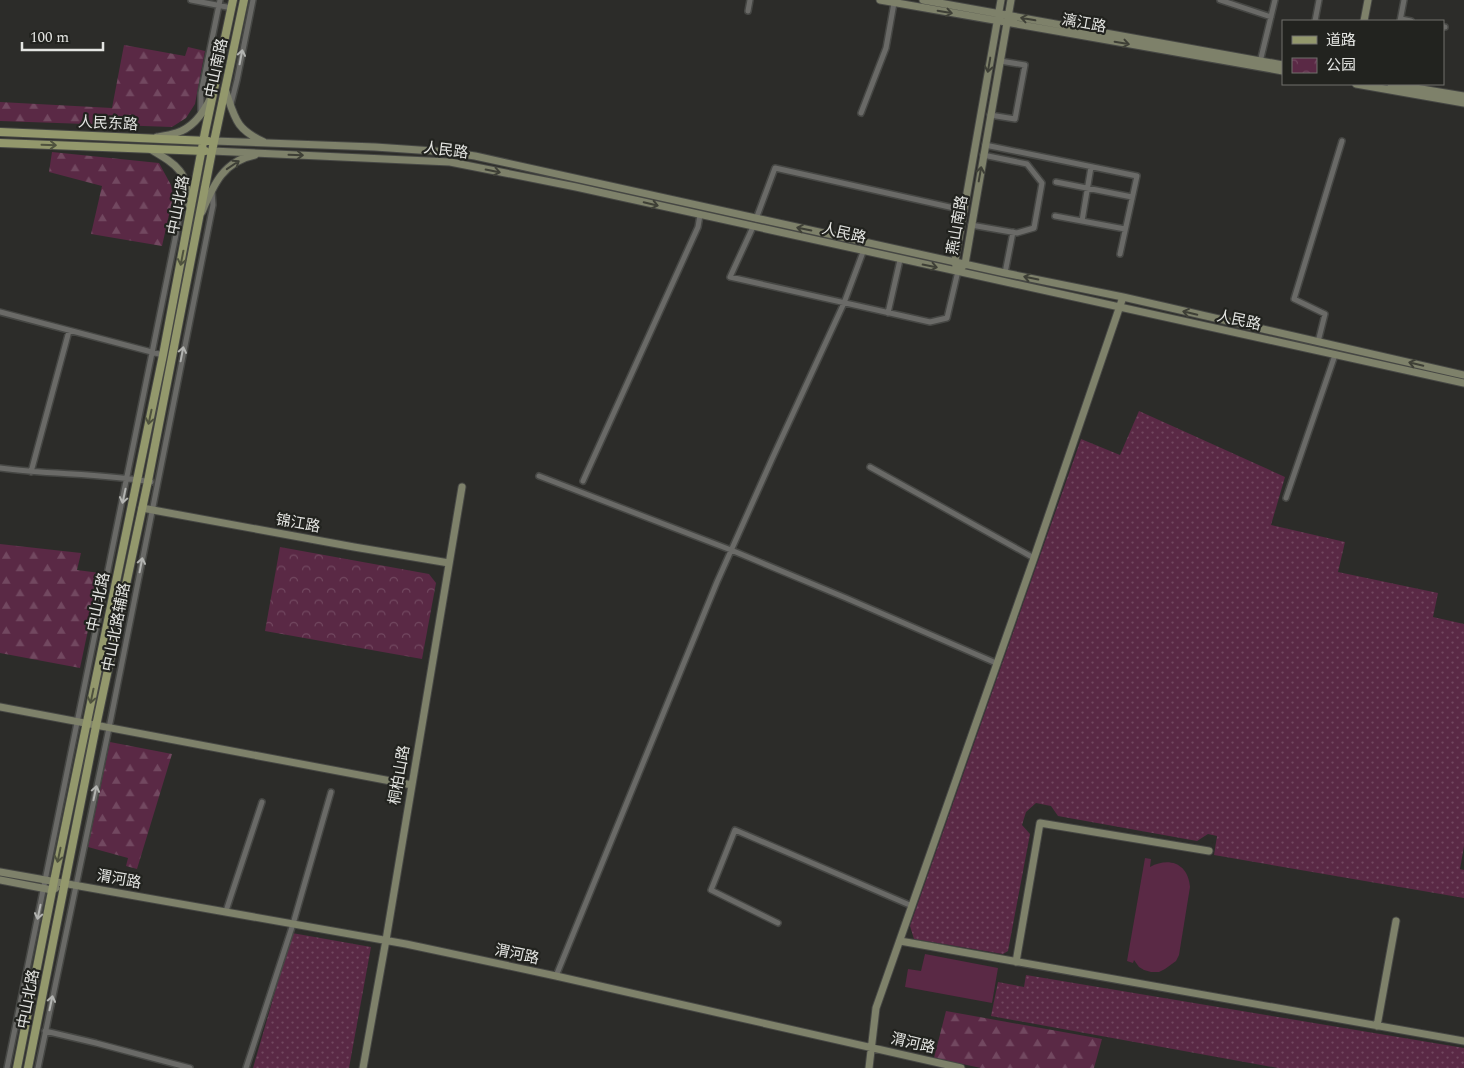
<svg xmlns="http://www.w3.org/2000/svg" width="1464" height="1068" viewBox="0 0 1464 1068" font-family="Spectral,'Noto Sans SC',serif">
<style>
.grass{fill:url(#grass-dots)}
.forest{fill:url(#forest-firs)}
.park{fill:url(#park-crowns)}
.garden{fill:#5a2945}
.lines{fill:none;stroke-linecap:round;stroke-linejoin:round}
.street-casing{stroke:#464744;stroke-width:8}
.secondary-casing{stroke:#464744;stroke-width:9}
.primary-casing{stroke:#464744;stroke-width:10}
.street{stroke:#6a6a67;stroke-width:5}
.secondary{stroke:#7e816a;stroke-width:7}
.primary{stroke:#93986c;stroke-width:8}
.oneway{stroke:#3e3f36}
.oneway2{stroke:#b3b4b1}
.oneway3{stroke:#4f523e}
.labels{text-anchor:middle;stroke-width:4.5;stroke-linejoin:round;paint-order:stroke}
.street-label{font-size:15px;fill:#e4e5e2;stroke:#22231f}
</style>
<defs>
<pattern id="grass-dots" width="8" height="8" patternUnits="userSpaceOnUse" patternTransform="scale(1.25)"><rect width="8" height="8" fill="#5a2945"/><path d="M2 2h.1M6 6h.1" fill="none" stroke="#724860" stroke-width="1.8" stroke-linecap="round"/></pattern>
<pattern id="forest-firs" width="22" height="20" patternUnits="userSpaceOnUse" patternTransform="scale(1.25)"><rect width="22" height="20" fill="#5a2945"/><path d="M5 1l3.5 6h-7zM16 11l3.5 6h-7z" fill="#724860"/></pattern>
<pattern id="park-crowns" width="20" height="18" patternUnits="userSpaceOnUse" patternTransform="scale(1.25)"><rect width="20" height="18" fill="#5a2945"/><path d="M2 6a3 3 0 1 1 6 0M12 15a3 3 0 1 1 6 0" fill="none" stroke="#724860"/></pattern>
</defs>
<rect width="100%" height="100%" fill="#2c2c29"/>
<path class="grass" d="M1139,411L1285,477L1271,525L1345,542L1338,572L1438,593L1433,617L1464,624V846L1460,869L1464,870V898L1214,855L1217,836L1208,834L1197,841L1058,816L1051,806L1036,803L1026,812L1022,825L1030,834L1008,951L1003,954L914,939L910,926L1081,439L1120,455Z
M292,933L371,947L349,1068H253Z
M1026,975L1464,1048V1068H1278L991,1016L998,982L1024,987Z"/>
<path class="forest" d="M124,45L185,56L188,47L205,51L195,104L186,118L172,127L0,121V102L112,108Z
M52,152L159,163L171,185L173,197L162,246L91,234L102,186L49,172Z
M0,544L81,553L77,570L100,573L80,668L0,653Z
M110,742L172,754L137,869L126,866L128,858L88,847Z
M946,1011L1102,1039L1094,1068H981L934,1058Z"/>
<path class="park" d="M280,547L429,574L436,583L422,659L265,631Z"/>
<path class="garden" d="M1145,858L1151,859L1150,867C1169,857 1188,863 1190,887L1179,955L1176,961L1165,969L1159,972H1151L1144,970L1139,967L1134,960L1133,963L1127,961Z
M925,954L998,968L992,1003L905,987L908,969L921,971Z"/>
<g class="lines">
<g class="street-casing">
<path id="street" d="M191,0L232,8
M1220,0L1271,17
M748,11L750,0
M1401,19L1411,21
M1315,21L1319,0
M1400,21L1404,0
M1443,27H1445
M1260,62L1275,0
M231,104L237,80L253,0
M861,113L886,48L894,3
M201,115V93L220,0
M990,115L1015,119L1025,65L1000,61
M985,145L1137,176L1120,254
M1056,182L1132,197
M1055,216L1125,229
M756,219L775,168L963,210
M1082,221L1091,167
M971,225L1017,233L1034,228L1042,183L1027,164L983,155
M753,227L730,277L930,322L947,318L958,271
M1005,273L1013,232
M0,312L163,355
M888,313L900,260
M1318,342L1325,314L1294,299L1342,141
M870,467L1034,558
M0,468C50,475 101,473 151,482
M31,472L69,331
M539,476L731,550L846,598L996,663
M583,481L698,227L700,215
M1286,498L1335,355
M226,911L262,802
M778,923L711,890L735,830L912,906
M556,976L717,582L772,459L844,303L863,252
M45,1031L96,1043L190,1068
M7,1068L182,205L188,195
M38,1068L109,728L213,205L212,191
M246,1068L293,924L331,792"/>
</g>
<g class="secondary-casing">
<path id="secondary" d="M880,0L1283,71
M923,0L1283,65
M1364,21L1368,0
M1356,84L1464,103
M1391,84L1464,96
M225,89C235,118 235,129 264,142
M157,137C163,136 170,135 176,133C194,128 204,112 211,97
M214,141L375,147L448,152L475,156L1005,273L1123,297L1464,375
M150,149C177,165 188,171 189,205
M212,151L450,162L576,187L1464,383
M202,212C213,186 223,161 255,155
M956,266L955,261L1001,0
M962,267L965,264L1011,0
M142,508L354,547L449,563
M0,707L412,785
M0,872L406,944L556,976L961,1068
M0,880L52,890L56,888
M900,941L1464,1041
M1016,962L1040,823L1209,851
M1377,1026L1396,921
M363,1068L386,940L462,487
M869,1068L876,1008L1034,558L1123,297"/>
</g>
<g class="primary-casing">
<path id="primary" d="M0,132L208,141
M0,143L205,151
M17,1068L54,881L163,355L205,132L233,0
M28,1068L96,726L148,481L212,151L244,0"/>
</g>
<use href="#street" class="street"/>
<use href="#secondary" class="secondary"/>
<use href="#primary" class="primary"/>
</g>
<defs><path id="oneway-shaft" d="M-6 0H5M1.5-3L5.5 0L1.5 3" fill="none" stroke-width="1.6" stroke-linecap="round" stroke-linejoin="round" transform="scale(1.25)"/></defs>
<g class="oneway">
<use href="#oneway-shaft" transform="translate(945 12) rotate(10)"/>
<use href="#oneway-shaft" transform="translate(1028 19) rotate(-170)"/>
<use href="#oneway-shaft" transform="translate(1122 43) rotate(10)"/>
<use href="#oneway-shaft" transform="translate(989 65) rotate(100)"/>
<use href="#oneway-shaft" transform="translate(296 155) rotate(2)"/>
<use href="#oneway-shaft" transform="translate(233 165) rotate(-34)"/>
<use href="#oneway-shaft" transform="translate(493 171) rotate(11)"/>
<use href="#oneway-shaft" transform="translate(980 174) rotate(-80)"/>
<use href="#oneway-shaft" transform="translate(651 204) rotate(13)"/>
<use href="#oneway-shaft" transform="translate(804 229) rotate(-168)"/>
<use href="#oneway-shaft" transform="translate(930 266) rotate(11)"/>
<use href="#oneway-shaft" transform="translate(1031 278) rotate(-168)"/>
<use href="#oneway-shaft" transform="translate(1190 313) rotate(-167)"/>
<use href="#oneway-shaft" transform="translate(1416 364) rotate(-167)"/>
</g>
<g class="oneway2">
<use href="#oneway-shaft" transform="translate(241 57) rotate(-79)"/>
<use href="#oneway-shaft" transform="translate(182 354) rotate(-79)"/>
<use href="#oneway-shaft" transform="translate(124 496) rotate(102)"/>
<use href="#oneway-shaft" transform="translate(141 565) rotate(-79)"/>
<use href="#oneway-shaft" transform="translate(95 793) rotate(-78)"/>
<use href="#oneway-shaft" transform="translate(39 912) rotate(102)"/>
<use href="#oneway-shaft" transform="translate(51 1003) rotate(-78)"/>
</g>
<g class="oneway3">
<use href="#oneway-shaft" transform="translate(49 145) rotate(2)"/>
<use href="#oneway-shaft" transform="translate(182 258) rotate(101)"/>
<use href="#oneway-shaft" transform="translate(150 417) rotate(102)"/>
<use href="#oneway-shaft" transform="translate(92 696) rotate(102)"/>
<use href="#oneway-shaft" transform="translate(59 855) rotate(102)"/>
</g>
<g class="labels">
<g class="street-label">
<text transform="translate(1084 23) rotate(10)" y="5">漓江路</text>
<text transform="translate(216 68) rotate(-78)" y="5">中山南路</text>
<text transform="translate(108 123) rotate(3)" y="5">人民东路</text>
<text transform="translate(446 150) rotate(7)" y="5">人民路</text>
<text transform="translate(178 205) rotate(-79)" y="5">中山北路</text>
<text transform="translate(957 225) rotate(-80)" y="5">燕山南路</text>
<text transform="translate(844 233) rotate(13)" y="5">人民路</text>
<text transform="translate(1239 320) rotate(12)" y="5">人民路</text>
<text transform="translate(298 523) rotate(10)" y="5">锦江路</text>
<text transform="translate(98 602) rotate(-78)" y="5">中山北路</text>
<text transform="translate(116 627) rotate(-79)" y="5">中山北路辅路</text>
<text transform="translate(399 775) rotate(-80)" y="5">桐柏山路</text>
<text transform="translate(119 879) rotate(10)" y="5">渭河路</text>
<text transform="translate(517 954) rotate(12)" y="5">渭河路</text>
<text transform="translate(28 999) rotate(-79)" y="5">中山北路</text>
<text transform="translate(913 1043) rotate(13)" y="5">渭河路</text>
</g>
</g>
<rect x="1282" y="20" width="162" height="65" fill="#22231f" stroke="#70716d"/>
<rect x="1292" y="36" width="25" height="8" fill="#93986c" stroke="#70716d"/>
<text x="1326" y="45" font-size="15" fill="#e4e5e2">道路</text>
<rect x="1292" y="58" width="25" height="15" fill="url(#park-crowns)" stroke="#70716d"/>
<text x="1326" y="70" font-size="15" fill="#e4e5e2">公园</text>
<path d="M22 42v8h81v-8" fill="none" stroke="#e4e5e2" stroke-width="2.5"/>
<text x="30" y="42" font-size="15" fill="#e4e5e2" stroke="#22231f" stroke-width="4" paint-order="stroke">100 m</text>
</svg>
